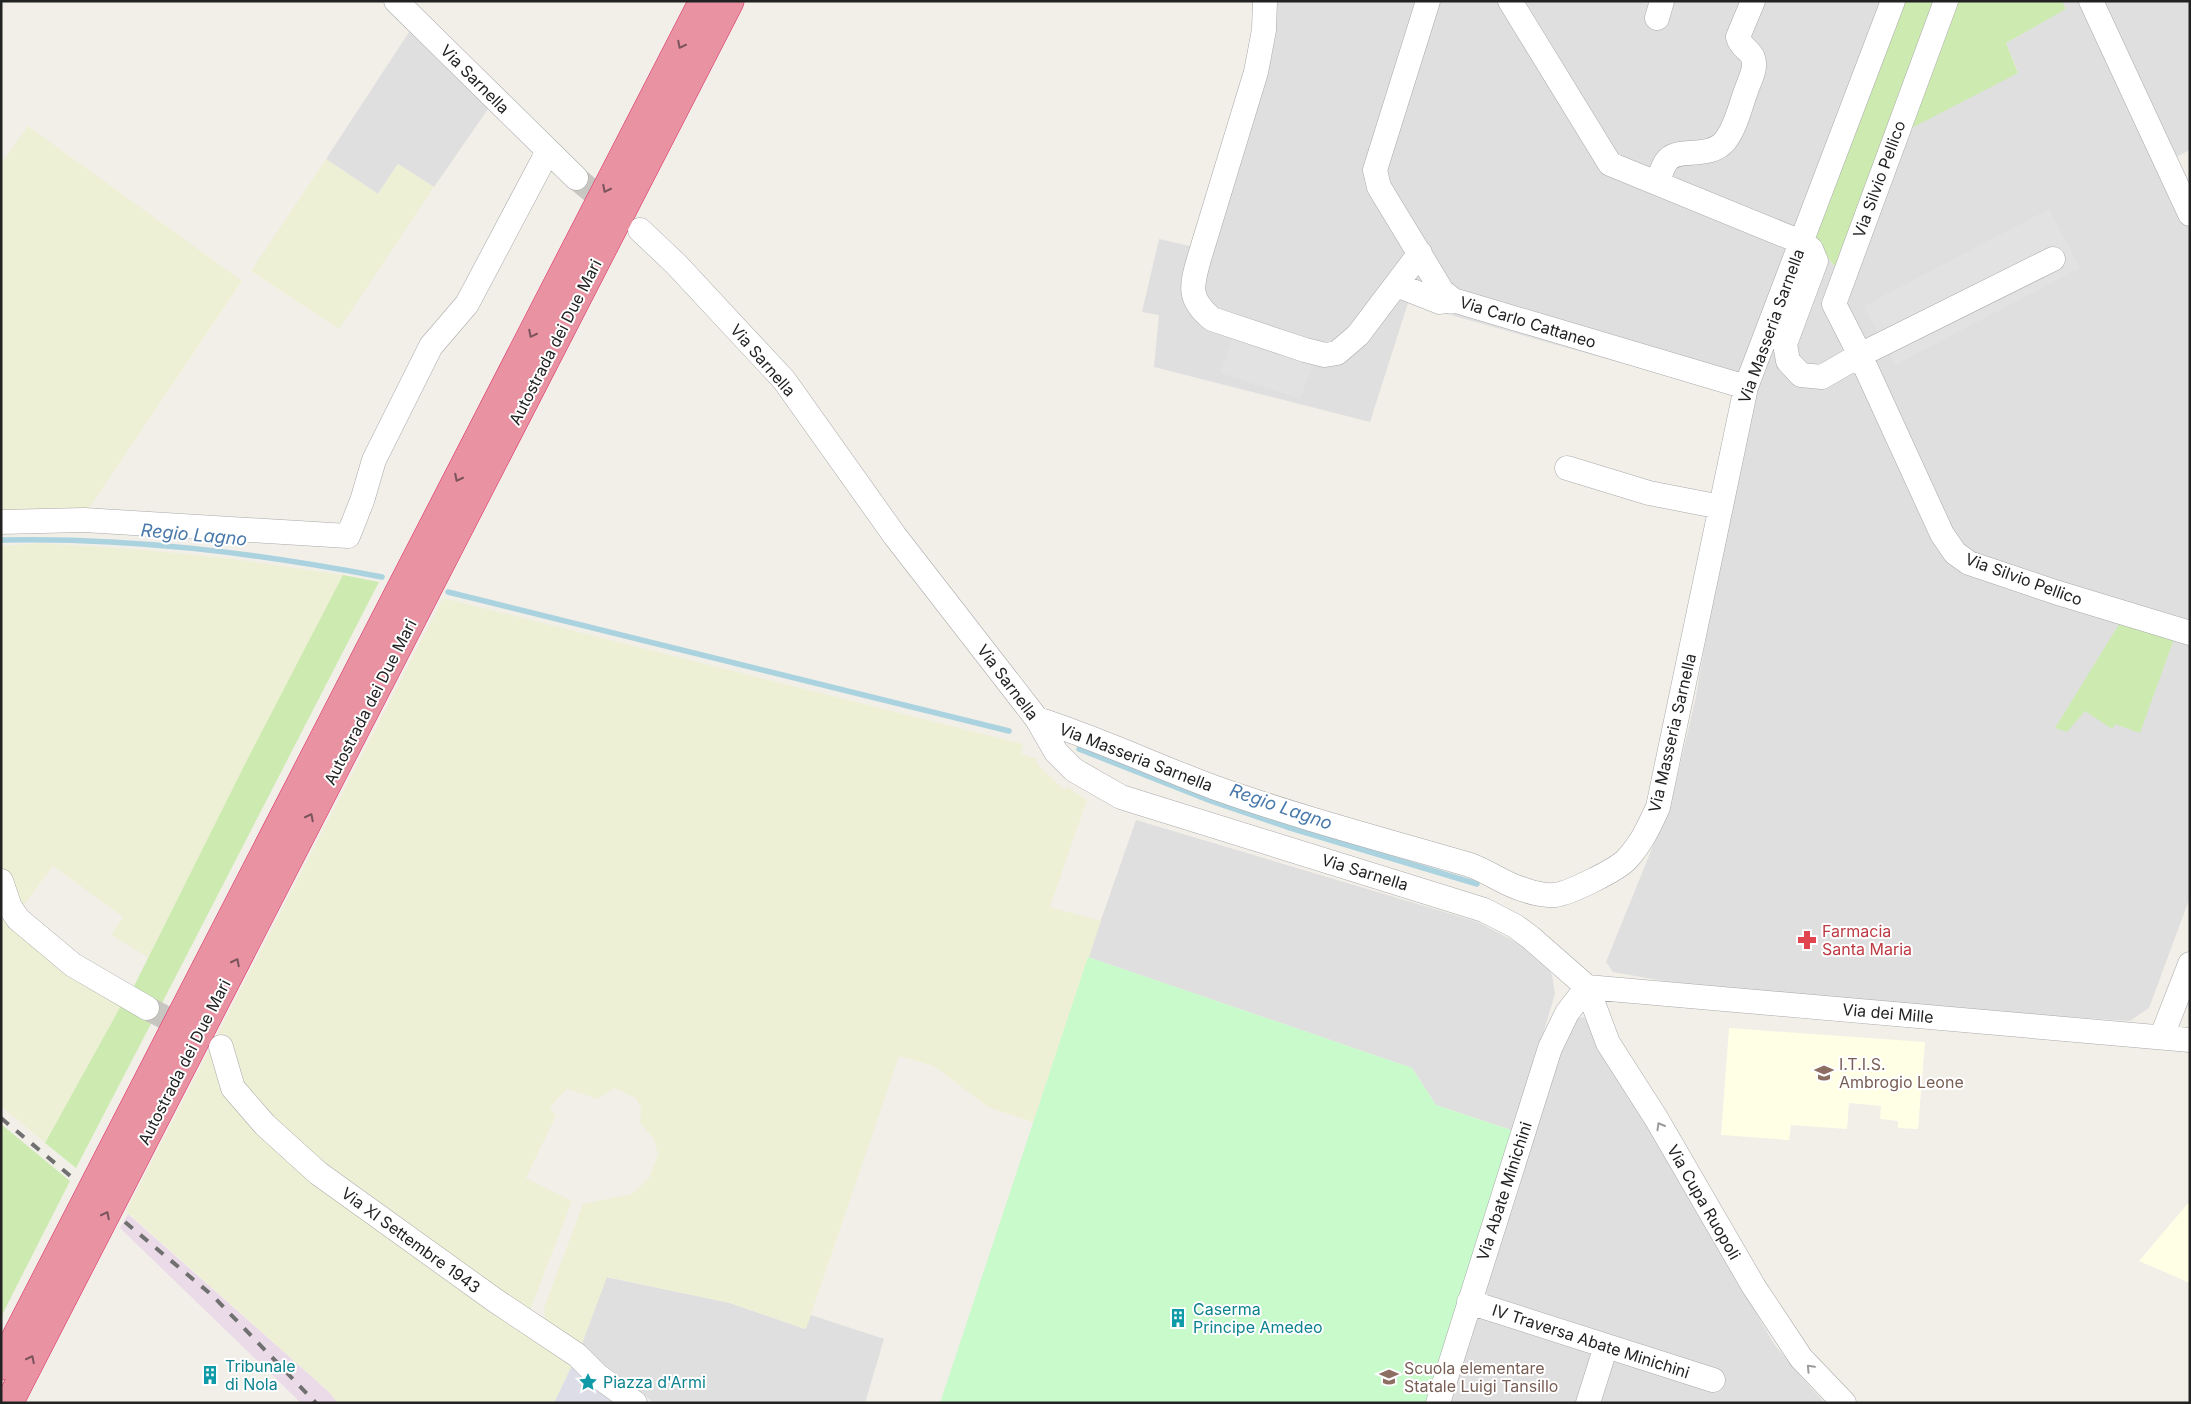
<svg xmlns="http://www.w3.org/2000/svg" width="2191" height="1404" viewBox="0 0 2191 1404" font-family="Inter,sans-serif">
<style>
.residential{fill:#e0dfdf}
.industrial{fill:#ebdbe8}
.education{fill:#ffffe5}
.farmland{fill:#eef0d5}
.grass{fill:#cdebb0}
.park{fill:#c8facc}
.parking{fill:#e2e2e2}
.plaza{fill:#dddde8}
.lines{fill:none;stroke-linecap:round;stroke-linejoin:round}
.stream{stroke:#aad3df;stroke-width:5.5}
.minor-tunnel{stroke:#c8c6c1;stroke-width:24;stroke-dasharray:24 12;stroke-linecap:butt}
.minor-casing{stroke:#a9a9a9;stroke-width:25}
.highway-casing{stroke:#dc2a67;stroke-width:29}
.minor{stroke:#fff;stroke-width:24}
.highway{stroke:#e892a2;stroke-width:28}
.rail{stroke:#707070;stroke-width:4;stroke-dasharray:10 10;stroke-linecap:butt}
.oneway{stroke:#7b545c}
.oneway2{stroke:#9c9c9c}
.labels{text-anchor:middle;stroke-width:4;stroke-linejoin:round;paint-order:stroke}
.street-label{font-size:16px;fill:#222;stroke:#fff}
.health-label{font-size:16px;fill:#be3a42;stroke:#fff;text-anchor:start}
.education-label{font-size:16px;fill:#785e54;stroke:#fff;text-anchor:start}
.culture-label{font-size:16px;fill:#0d838f;stroke:#fff;text-anchor:start}
.water-label{font-size:18px;font-style:italic;fill:#4a7aab;stroke:#fff}
</style>
<rect width="100%" height="100%" fill="#f2efe9"/>
<path class="residential" d="M1256,1H1882L1735,395L1408,303L1370,422L1154,367L1159,315L1142,312L1159,239L1198,248L1255,35Z
M1938,1H1958L1955,4L2018,72L2006,43L2065,9L2062,1H2190V150L2172,159L2190,196V897L2149,1008L2130,1021L1886,1005L1720,991L1613,972L1606,962L1672,799L1695,701L1727,519L1749,406L1812,236L1834,266Z
M409,32L488,109L434,187L398,164L378,194L326,159Z
M1136,820L1478,922L1542,956L1552,975L1555,994L1514,1131L1436,1105L1412,1068L1088,957Z
M1584,1017L1672,1161L1686,1193L1774,1344L1802,1378L1825,1403H1447L1530,1134L1570,1030L1577,1018Z
M606,1277L730,1303L805,1329L811,1315L884,1339L865,1403H654L613,1371L580,1349Z"/>
<path class="industrial" d="M128,1214L328,1391L338,1403H301L120,1228Z"/>
<path class="education" d="M1729,1028L1925,1042L1918,1129L1898,1128V1121L1880,1119L1881,1106L1849,1103L1847,1129L1791,1125L1789,1140L1721,1135Z
M2190,1201V1283L2139,1261Z"/>
<path class="farmland" d="M28,126L242,281L85,514L1,515V164Z
M326,159L378,194L398,164L434,187L339,329L251,271Z
M38,543L133,549L226,558L343,575L148,957L111,935L123,917L53,866L19,911L1,863V546Z
M443,598L1023,744L1021,754L1037,759L1036,763L1064,790L1067,787L1087,800L1050,907L1101,921L1033,1122L988,1107L934,1066L899,1056L806,1329L730,1303L607,1277L580,1349L545,1320L544,1308L583,1204L632,1194L649,1178L658,1155L654,1139L640,1123L641,1107L636,1098L614,1088L598,1099L567,1089L550,1107L556,1116L526,1178L572,1201L524,1326L575,1360L554,1403H338L328,1391L126,1211Z
M1,896L123,1002L45,1143L1,1106Z"/>
<path class="grass" d="M1896,1H1938L1835,267L1812,236Z
M1958,1H2062L2066,9L2006,43L2018,73L1904,132Z
M343,575L379,582L160,1007L131,992L247,760Z
M2121,621L2174,639L2140,733L2115,724L2112,729L2085,711L2067,732L2055,728Z
M123,1002L154,1018L76,1168L45,1143Z
M1,1124L70,1181L1,1317Z"/>
<path class="park" d="M1088,957L1412,1068L1436,1105L1514,1131L1431,1403H940Z"/>
<path class="parking" d="M2049,209L2080,268L1895,365L1864,306Z
M1234,335L1314,363L1300,399L1220,373Z"/>
<path class="plaza" d="M577,1355L639,1403H554Z"/>
<g class="lines">
<path class="stream" d="M1,540C130,537 256,553 382,577
M448,592L1009,731
M1079,749L1211,801L1287,827L1477,884"/>
<path class="minor-tunnel" d="M576,178L615,210
M147,1008L193,1032"/>
<g class="minor-casing">
<path id="minor" d="M396,1L576,178
M1265,1L1264,30L1256,72L1199,259C1191,287 1188,299 1212,319L1305,350L1325,355L1337,353L1358,335L1420,253
M1428,1L1375,170L1379,187L1442,291L1453,300L1746,387
M1510,1L1610,164L1801,242L1811,249L1816,261L1785,344L1788,361L1801,375L1822,377L1860,355L2053,259
M1946,1L1834,304L1860,355L1942,534L1955,553L1969,563L2055,592L2190,633
M2091,1L2190,214
M1657,18L1662,1
M1657,183C1660,176 1662,168 1666,162C1677,145 1708,161 1725,141C1736,127 1740,107 1746,91C1749,81 1757,69 1753,58C1750,50 1741,48 1738,37L1753,1
M640,230L676,264L784,380L895,536L1037,719L1056,752L1074,770L1121,797L1484,910L1515,926L1530,937L1587,987L1608,1043L1656,1118L1754,1287L1801,1358L1844,1403
M1394,288L1402,287L1440,302L1453,300
M1567,468L1649,493L1721,507
M1,522L84,520L348,536L362,501L374,460L431,346L467,304L548,151
M1037,719C1097,738 1154,765 1213,787C1297,817 1384,840 1470,865C1490,872 1505,885 1525,890C1533,893 1547,896 1555,895C1570,893 1617,870 1627,859C1641,844 1649,827 1658,807L1746,387L1893,1
M1,881L10,907L18,919L73,965L147,1008
M1587,987L2190,1040
M2162,1036L2190,964
M221,1047L233,1088L265,1125L318,1173L496,1301L577,1355L598,1376L635,1403
M1469,1302L1713,1380
M1438,1403L1550,1048L1567,1013L1587,987
M1588,1403L1606,1346"/>
</g>
<g class="highway-casing">
<path id="highway" d="M1,1366L703,1
M9,1403L730,1"/>
</g>
<use href="#minor" class="minor"/>
<use href="#highway" class="highway"/>
<path class="rail" d="M1,1118L74,1179
M125,1222L213,1296L316,1403"/>
</g>
<defs><path id="oneway-chevron" d="M-2-3.5L2.5 0L-2 3.5" fill="none" stroke-width="1.6" stroke-linecap="round" stroke-linejoin="round" transform="scale(1.25)"/></defs>
<g class="oneway">
<use href="#oneway-chevron" transform="translate(681 45) rotate(117)"/>
<use href="#oneway-chevron" transform="translate(606 189) rotate(117)"/>
<use href="#oneway-chevron" transform="translate(532 334) rotate(117)"/>
<use href="#oneway-chevron" transform="translate(458 478) rotate(117)"/>
<use href="#oneway-chevron" transform="translate(310 817) rotate(-63)"/>
<use href="#oneway-chevron" transform="translate(236 962) rotate(-63)"/>
<use href="#oneway-chevron" transform="translate(106 1215) rotate(-63)"/>
<use href="#oneway-chevron" transform="translate(31 1359) rotate(-63)"/>
</g>
<g class="oneway2">
<use href="#oneway-chevron" transform="translate(1660 1126) rotate(-120)"/>
<use href="#oneway-chevron" transform="translate(1810 1368) rotate(-134)"/>
</g>
<defs>
<g id="pharmacy-bare" transform="scale(1.5)"><path d="M-2-6h4v4h4v4h-4v4h-4v-4h-4v-4h4Z" fill="#e0444e" stroke="#fff" stroke-width="2.5" paint-order="stroke"/></g>
<g id="university-bare" transform="scale(1.5)"><path d="M0-5L7-2L0 1L-7-2ZM-4 1L0 2.5L4 1V4Q0 6-4 4Z" fill="#8d6e63" stroke="#fff" stroke-width="2.5" paint-order="stroke"/></g>
<g id="building-bare" transform="scale(1.5)"><path d="M-4-6H4V6H1V3H-1V6H-4ZM-2.5-4.3h1.7v1.8h-1.7ZM.8-4.3h1.7v1.8H.8ZM-2.5-1h1.7V.8h-1.7ZM.8-1h1.7V.8H.8Z" fill="#0f9aa8" stroke="#fff" stroke-width="2.5" paint-order="stroke"/></g>
<g id="school-bare" transform="scale(1.5)"><path d="M0-5L7-2L0 1L-7-2ZM-4 1L0 2.5L4 1V4Q0 6-4 4Z" fill="#8d6e63" stroke="#fff" stroke-width="2.5" paint-order="stroke"/></g>
<g id="sight-bare" transform="scale(1.5)"><path d="M0-6L1.8-2.2L6-1.7L2.9 1.2L3.7 5.4L0 3.3L-3.7 5.4L-2.9 1.2L-6-1.7L-1.8-2.2Z" fill="#0f9aa8" stroke="#fff" stroke-width="2.5" paint-order="stroke"/></g>
</defs>
<g fill-rule="evenodd">
<use href="#pharmacy-bare" x="1807" y="940"/>
<use href="#university-bare" x="1824" y="1073"/>
<use href="#building-bare" x="1178" y="1318"/>
<use href="#building-bare" x="210" y="1375"/>
<use href="#school-bare" x="1389" y="1377"/>
<use href="#sight-bare" x="588" y="1382"/>
</g>
<g class="labels">
<g class="street-label">
<text transform="translate(475 79) rotate(45)" y="6">Via Sarnella</text>
<text transform="translate(1879 179) rotate(-70)" y="6">Via Silvio Pellico</text>
<text transform="translate(1528 322) rotate(17)" y="6">Via Carlo Cattaneo</text>
<text transform="translate(1771 326) rotate(-70)" y="6">Via Masseria Sarnella</text>
<text transform="translate(555 342) rotate(-63)" y="6">Autostrada dei Due Mari</text>
<text transform="translate(763 360) rotate(49)" y="6">Via Sarnella</text>
<text transform="translate(2024 579) rotate(20)" y="6">Via Silvio Pellico</text>
<text transform="translate(1008 682) rotate(53)" y="6">Via Sarnella</text>
<text transform="translate(370 702) rotate(-63)" y="6">Autostrada dei Due Mari</text>
<text transform="translate(1672 733) rotate(-77)" y="6">Via Masseria Sarnella</text>
<text transform="translate(1136 757) rotate(21)" y="6">Via Masseria Sarnella</text>
<text transform="translate(1365 872) rotate(17)" y="6">Via Sarnella</text>
<text transform="translate(1888 1013) rotate(5)" y="6">Via dei Mille</text>
<text transform="translate(184 1062) rotate(-63)" y="6">Autostrada dei Due Mari</text>
<text transform="translate(1504 1191) rotate(-72)" y="6">Via Abate Minichini</text>
<text transform="translate(1704 1202) rotate(60)" y="6">Via Cupa Ruopoli</text>
<text transform="translate(411 1240) rotate(36)" y="6">Via XI Settembre 1943</text>
<text transform="translate(1591 1341) rotate(18)" y="6">IV Traversa Abate Minichini</text>
</g>
<g class="health-label">
<text x="1822" y="937">Farmacia<tspan x="1822" dy="18">Santa Maria</tspan></text>
</g>
<g class="education-label">
<text x="1839" y="1070">I.T.I.S.<tspan x="1839" dy="18">Ambrogio Leone</tspan></text>
<text x="1404" y="1374">Scuola elementare<tspan x="1404" dy="18">Statale Luigi Tansillo</tspan></text>
</g>
<g class="culture-label">
<text x="1193" y="1315">Caserma<tspan x="1193" dy="18">Principe Amedeo</tspan></text>
<text x="225" y="1372">Tribunale<tspan x="225" dy="18">di Nola</tspan></text>
<text x="603" y="1388">Piazza d'Armi</text>
</g>
<g class="water-label">
<text transform="translate(194 535) rotate(5)" y="6">Regio Lagno</text>
<text transform="translate(1281 807) rotate(19)" y="6">Regio Lagno</text>
</g>
</g>
<rect width="2191" height="1404" fill="none" stroke="#222222" stroke-width="5"/>
</svg>
